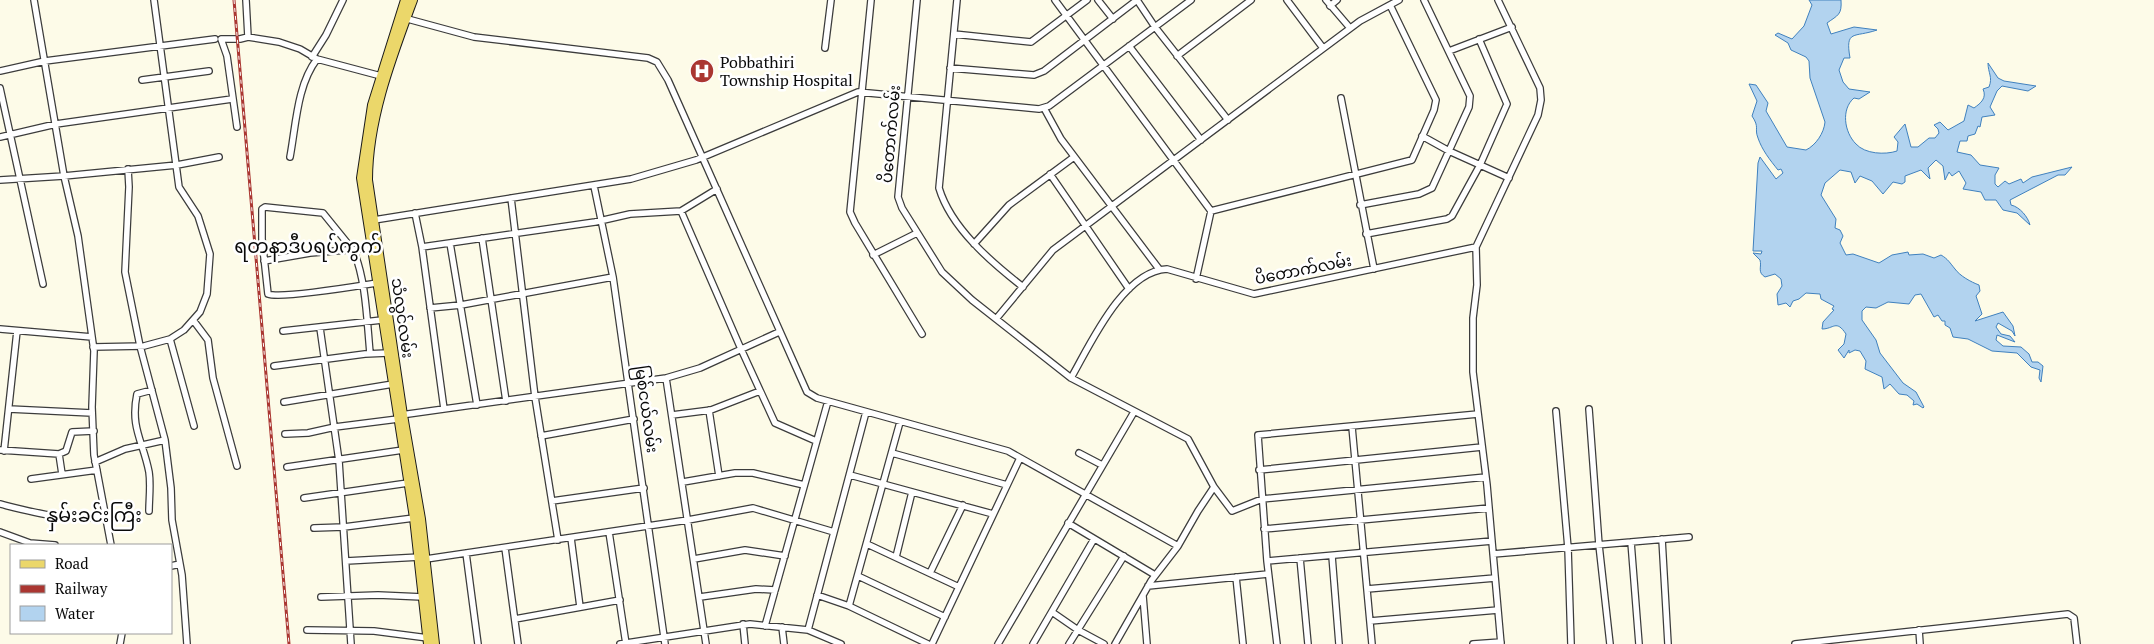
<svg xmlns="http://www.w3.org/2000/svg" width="2154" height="644" viewBox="0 0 2154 644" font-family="'PT Serif','Noto Sans Myanmar',serif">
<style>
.water{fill:#b2d3ef;stroke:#4081be}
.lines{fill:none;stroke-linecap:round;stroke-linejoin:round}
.minor-casing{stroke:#3c3c3c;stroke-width:8}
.major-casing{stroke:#1a1a1a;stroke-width:10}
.minor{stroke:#fff;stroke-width:5.5}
.major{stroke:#ebd76a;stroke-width:8}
.rail-casing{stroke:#aa3631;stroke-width:3}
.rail{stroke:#fff;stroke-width:1;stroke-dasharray:4;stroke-linecap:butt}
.labels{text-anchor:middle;stroke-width:5;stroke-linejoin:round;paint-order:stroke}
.poi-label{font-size:16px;fill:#090909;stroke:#fff;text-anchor:start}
.street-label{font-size:16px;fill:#090909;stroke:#fff}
.quarter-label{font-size:19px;fill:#090909;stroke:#fff}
</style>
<rect width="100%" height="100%" fill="#fdfbe8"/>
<path class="water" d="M1809,0H1841C1842,15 1838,15 1827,23L1831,34L1854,27L1877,30C1854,38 1845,29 1850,58H1844L1839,70L1843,82L1849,89L1870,92L1859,99L1854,98C1841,109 1844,132 1856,144C1865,154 1885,155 1897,151L1898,142L1894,137L1905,124L1911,147H1918L1929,138H1935L1939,133L1938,129L1934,125L1940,122L1948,130L1964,121L1968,105L1974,108C1981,103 1987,98 1983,89L1989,87C1993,77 1988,73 1988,63L1998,78L2004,81L2036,86L2028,91L2002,86L1997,91L1990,107L1995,115L1982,117L1980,127L1978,126L1975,134L1968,136L1967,141H1960L1957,152L1971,155L1980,165L1999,168L1995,175V184L1998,187L2005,181L2009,184L2021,179L2023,183L2032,177L2072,167L2065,175H2058L2010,200L2011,205C2020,207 2028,217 2030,225L2017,213L2003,210L1996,200H1985L1981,192L1963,189L1966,183L1959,171L1952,176L1949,172L1945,180L1943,166L1936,160L1928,168L1930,179L1921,170L1905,176V182L1902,184L1893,182L1883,194L1872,181L1860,176L1855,183L1851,172L1840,170L1825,183L1821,195L1836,219L1835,228L1840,230L1843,236L1840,243L1846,255L1853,254L1879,263L1892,255L1908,252L1909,255L1923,254L1934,258L1941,255C1948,259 1950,263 1955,269C1960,276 1971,282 1979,285L1980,291L1976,296L1982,314L1975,321L2003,312L2013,326L2015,336L2012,331L1998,323L1996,327L2001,334L2010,336L2015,342L1997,335L1996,340L2003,346L2021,347L2029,354L2032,362H2038L2043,366L2041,382L2039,378L2040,370L2031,367L2017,353L1992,351L1968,339L1953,337L1950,328L1945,325V321H1942L1938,315L1934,317L1921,294L1915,295L1909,304L1888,302L1876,308L1866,307L1862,311V320L1876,340L1880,353L1903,383L1916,392L1924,407L1923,408L1917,404L1913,405L1914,401L1907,395L1899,394L1890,384L1884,389L1882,377L1865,369L1866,361L1860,351L1855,350L1849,353V350L1844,358L1838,350L1844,344L1846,334C1836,319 1834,329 1822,329L1823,322L1834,310L1832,309L1834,306L1821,299L1820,294L1806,293L1799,299L1793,301L1790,307L1786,303L1778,305L1777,294L1782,286L1781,279L1775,274L1765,277C1757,272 1762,267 1760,260L1753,253L1761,254L1762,251H1753L1758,163L1760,157L1776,179L1783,173L1781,169L1778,170C1770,160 1762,150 1758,138C1754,128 1760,128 1752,116L1757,101L1749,84L1756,85L1768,103L1766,111L1787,147L1806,150C1816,145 1824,133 1825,122L1810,78L1809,61L1806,57L1791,50L1788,43L1775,35L1778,33L1792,39L1804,26L1812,5Z"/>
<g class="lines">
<g class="minor-casing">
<path id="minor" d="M34,0L64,176L78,236L94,351L92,407L94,455L111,545
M246,0L248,37
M871,0L850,212L855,223L922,334
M917,0L898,197L902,208L942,272L972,300L1071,378L1188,439L1214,487L1232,511L1262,499L1486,477
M957,0L939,188C951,228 991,262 1023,287
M1055,0L1211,211L1196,279
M1098,0L1113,19
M1137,0L1155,27L1228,120
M1287,0L1323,48
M1326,0L1350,28
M1498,0L1540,88L1541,100L1538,115L1476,247L1477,285L1473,318V372L1487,485L1501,644
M1330,6L1337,0
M404,18L474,37L648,58L657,62L668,80L807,392L817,398L1008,451L1178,546
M954,34L1031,42L1087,0
M1129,46L1201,140
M825,48L831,0
M1449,51L1512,27
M1177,56L1251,0
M312,57L326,35L343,0
M950,68L1034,75L1044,71L1137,0
M0,71L45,61L215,39
M142,80L209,71
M0,88L43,284
M1341,98L1374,269
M1044,108L1061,139L1159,269
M237,127L227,56L221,39H240L248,37L279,42L300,49L317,59L381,76
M1422,136L1449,151L1509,178
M0,137L56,124L232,99
M290,157C296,125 297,85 317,59
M128,169L129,187L125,272L140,346L165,440L171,488L172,520L182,575L187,644
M1050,174L1129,289
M0,180L64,176L177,165L219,157
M594,186L613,277L665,644
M511,198L535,397L558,540
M1360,205L1419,194L1432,188L1469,107L1470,96L1424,0
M681,211L741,349L775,423L816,441
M1211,211L1412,160L1434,110L1436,100L1390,5
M415,213L422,247L444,409
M374,220L631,179L696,160L858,92L1039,109L1049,106L1191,0
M1366,234L1447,219L1452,216L1480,165L1507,104L1479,39
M482,238L506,401
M450,243L477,405
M974,244L1009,205L1074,157
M422,247L595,222L630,214L681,211L717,189
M873,255L917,233
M264,261L310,253L372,248
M430,308L461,305L613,277
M996,319L1053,250L1360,21L1399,0
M193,320L208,340L213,378L237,466
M320,328L339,461L351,644
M0,329L92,337
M283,331L382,320
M170,339L194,426
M93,347L144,346L170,339L184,330L200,312L207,294L210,254L198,216L179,187L154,0
M370,353C367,322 366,278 353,250L323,213L265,207L262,209V239L268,294C281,299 358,286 377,283
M274,366L365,354L388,353
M666,378L706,644
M1071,378C1090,345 1123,271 1167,269L1254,294L1476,247
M284,402L393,384
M9,409L92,413
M1589,409L1599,545L1610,644
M709,410L719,476
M1556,411L1568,548L1571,644
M401,415L666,378L700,368L779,332
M672,415L711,410L760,391
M1352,427L1372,644
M285,434L308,433L335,427L398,419
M541,436L634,419
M0,450L59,454L66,451L72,432L94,431
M4,451L17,331
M892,453L1007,485
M1079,453L1102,465
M59,454L62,474
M95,462L125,449L165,440
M287,467L403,450
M1259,470L1482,447
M850,475L993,514
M31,479L97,470
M683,482L735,473H753L804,485
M304,498L408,483
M552,501L644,488
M0,504C36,513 68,522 105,516
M149,511C149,499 151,485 149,472C143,441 130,428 137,394L152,390
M1068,523L1155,575
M314,528L344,527L414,518
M1264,529L1489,508
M0,532L30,543L55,545
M609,532L626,644
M571,538L580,607
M1662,539L1668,644
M1631,542L1639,644
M867,544L959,587
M505,548L518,644
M466,553L478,644
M1493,554L1689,537
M1332,556L1339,644
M896,557L912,492
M1300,558L1308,644
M426,559L688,520L753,508L834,532
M694,559L745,550L785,556
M346,561L420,557
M1267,561L1492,541
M171,566L180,564
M930,573L963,505
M858,576L945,617
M1236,577L1243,644
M1148,586L1268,574
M1367,589L1495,578
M817,595L849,606L928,644
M1143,596L1147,644
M321,597L378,595L423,597
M700,597L756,589L775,590
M849,606L900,422
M1052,612L1078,630L1104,644
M515,619L620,600
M1370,621L1498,610
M743,624L745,644
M765,626L828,401
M782,627L784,644
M307,630L374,631L428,638
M808,630L866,412
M1919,630L1920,644
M120,644L122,633
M620,644L750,624L808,630L841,644
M932,644L1020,458
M998,644L1134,412
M1033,644L1094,539
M1069,644L1124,556
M1115,644L1151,581L1178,546L1198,511L1214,487
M1277,644L1267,561L1258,435L1478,414
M1473,644L1501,642
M1795,644L2068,614L2074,618L2077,644"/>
</g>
<g class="major-casing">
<path id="major" d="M405,0L372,105L361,178L414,518L428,644
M413,0C392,57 368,119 368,180L403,415L421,519L435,644"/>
</g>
<use href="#minor" class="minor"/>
<use href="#major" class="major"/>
<g class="rail-casing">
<path id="rail" d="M234,0L289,644"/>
</g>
<use href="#rail" class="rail"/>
</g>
<defs>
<g id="hospital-disc" transform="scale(1.25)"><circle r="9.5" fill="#aa3631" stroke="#fff"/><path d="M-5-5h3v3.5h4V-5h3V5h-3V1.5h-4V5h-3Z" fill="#fff"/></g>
</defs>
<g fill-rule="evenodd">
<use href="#hospital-disc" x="702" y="71"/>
</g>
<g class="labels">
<g class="poi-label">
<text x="720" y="68">Pobbathiri<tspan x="720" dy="18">Township Hospital</tspan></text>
</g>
<g class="street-label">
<text transform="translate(890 134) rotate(-85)" y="6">ပိတောက်လမ်း</text>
<text transform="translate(1303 269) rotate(-11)" y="6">ပိတောက်လမ်း</text>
<text transform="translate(403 318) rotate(82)" y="6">သံလွင်လမ်း</text>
<text transform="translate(647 409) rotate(82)" y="6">မြစ်ငယ်လမ်း</text>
</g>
<g class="quarter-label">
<text x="308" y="253">ရတနာဒီပရပ်ကွက်</text>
<text x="94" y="522">နှမ်းခင်းကြီး</text>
</g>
</g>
<rect x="10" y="544" width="162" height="90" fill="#ffffff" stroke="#9d9d9d"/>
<rect x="20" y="560" width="25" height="8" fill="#ebd76a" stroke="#9d9d9d"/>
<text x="55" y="569" font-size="15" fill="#090909">Road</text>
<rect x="20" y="585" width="25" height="8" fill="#aa3631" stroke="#9d9d9d"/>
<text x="55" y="594" font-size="15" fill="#090909">Railway</text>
<rect x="20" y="606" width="25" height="15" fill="#b2d3ef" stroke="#9d9d9d"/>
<text x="55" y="619" font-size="15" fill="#090909">Water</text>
</svg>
